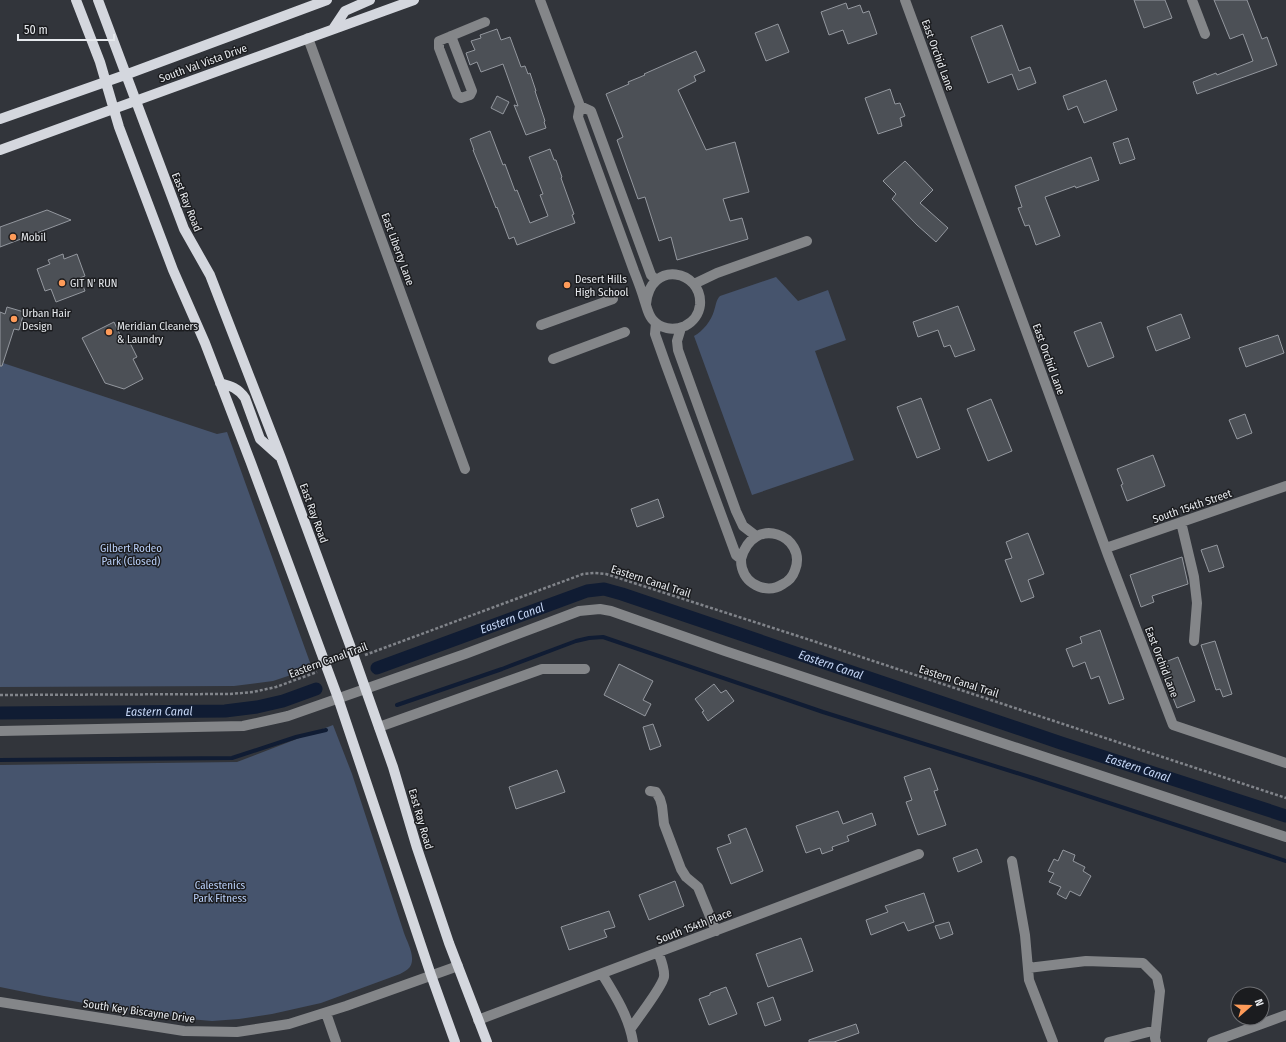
<svg xmlns="http://www.w3.org/2000/svg" width="1286" height="1042" viewBox="0 0 1286 1042" font-family="'Fira Sans Condensed',sans-serif">
<style>
.green{fill:#46546d}
.lines{fill:none;stroke-linecap:round;stroke-linejoin:round}
.stream{stroke:#101c33;stroke-width:4}
.canal{stroke:#101c33;stroke-width:13}
.building{fill:#4c5056;stroke:#94989f}
.path{stroke:#81848a;stroke-width:2.5;stroke-dasharray:3 2;stroke-linecap:butt}
.minor{stroke:#848689;stroke-width:10}
.major{stroke:#d4d7de;stroke-width:10}
.poi-dot{fill:#fe9b59;stroke:#1b1c1f;stroke-width:1.5}
.labels{text-anchor:middle;stroke-width:3;stroke-linejoin:round;paint-order:stroke}
.street-label{font-size:11px;fill:#e7eaee;stroke:#1b1c1f}
.poi-label{font-size:11px;fill:#e7eaee;stroke:#1b1c1f;text-anchor:start}
.park-label{font-size:11px;fill:#bad0f9;stroke:#1b1c1f}
.water-label{font-size:12px;font-style:italic;fill:#c6d7f6;stroke:#1b1c1f}
</style>
<rect width="100%" height="100%" fill="#32353b"/>
<path class="green" d="M776,277L798,301L828,290L846,340L815,351L854,460L752,495L694,336C703,331 711,321 714,311C716,305 716,300 720,296Z
M0,362L217,434L227,432L312,668L273,681L234,686L0,687Z
M333,725L352,774L404,933C407,942 418,960 408,969C406,971 403,972 400,974L321,1003L272,1014L239,1019L212,1021L189,1019L113,1008L44,996L0,987V765L237,762Z"/>
<g class="lines">
<path class="stream" d="M397,705L502,669L576,641L589,638L603,637L823,712L1036,779L1286,861
M0,760L232,758L296,737L326,730"/>
<g class="canal">
<path id="s1" d="M377,668L587,591L604,589L622,594L1061,743L1286,816"/>
<path id="s2" d="M0,713L225,711L257,707L283,701L316,689"/>
</g>
</g>
<path class="building" d="M1134,0H1165L1172,18L1144,28Z
M1214,0H1247L1262,39L1267,37L1277,65L1197,94L1193,82L1216,73L1217,75L1253,61L1243,34L1230,39Z
M846,3L848,9L860,5L863,13L869,11L877,34L848,44L843,30L829,35L821,12Z
M778,24L789,52L766,61L755,33Z
M1002,25L1019,71L1030,67L1036,83L1018,90L1012,74L988,83L971,37Z
M497,29L501,40L510,37L521,67L525,66L528,74L530,73L536,91H535L545,121L544,122L546,128L526,135L514,105L518,106L503,64L481,72L477,62L470,65L466,53L475,50L471,41L481,38L480,35Z
M696,51L705,71L694,76L696,81L678,90L706,150L735,142L749,192L723,199L730,221L742,218L748,239L677,260L671,237L659,241L645,197L638,199L617,140L623,137L606,94L629,84L628,82L645,75L644,74Z
M1106,80L1117,110L1084,123L1077,106L1068,110L1063,96Z
M890,89L895,104L900,103L905,116L900,118L902,126L878,134L865,98Z
M497,96L509,102L503,114L491,108Z
M490,131L503,165L505,164L515,191L517,190L530,223L548,216L540,195L543,194L529,157L550,149L554,160H556L562,177L561,178L574,214L572,215L575,223L517,245L514,237L509,239L497,207L496,208L484,177L473,150H474L470,139Z
M1128,138L1135,159L1120,164L1113,143Z
M1091,157L1099,180L1076,188L1075,186L1045,197L1060,236L1036,245L1029,225L1025,226L1018,208L1022,207L1015,186Z
M905,161L933,190L920,203L948,228L936,242L917,225L892,199L896,194L883,181Z
M47,210L71,220L0,247V227Z
M63,254L64,259L77,254L85,276L80,278L85,291L56,302L51,289L45,291L37,269L50,264L48,260Z
M958,306L975,350L955,357L950,345L944,347L938,330L918,337L913,322Z
M7,307L24,312L19,330L14,329L2,366H0V312L5,314Z
M1181,314L1190,338L1156,351L1147,327Z
M114,322L124,343L129,341L137,357L133,359L143,379L124,389L105,383L82,338Z
M1101,322L1114,357L1088,367L1074,332Z
M1278,335L1284,353L1246,367L1239,348Z
M921,398L940,449L917,458L897,407Z
M991,399L1012,451L988,461L967,409Z
M1245,414L1252,433L1237,439L1229,420Z
M1153,455L1165,486L1127,501L1121,485L1123,484L1117,469Z
M658,499L664,517L637,527L631,509Z
M1028,533L1044,574L1028,580L1034,597L1021,602L1005,560L1012,558L1006,542Z
M1217,545L1224,567L1209,572L1201,550Z
M1182,557L1188,584L1152,596L1154,602L1141,607L1130,575Z
M1100,630L1124,699L1109,704L1099,676L1091,679L1085,662L1073,667L1066,649L1082,643L1080,637Z
M1215,641L1232,694L1223,697L1220,689L1216,690L1201,645Z
M1178,657L1195,701L1177,708L1160,664Z
M619,664L653,681L643,700L651,704L645,716L604,695Z
M714,684L721,693L726,690L734,701L708,721L702,712L704,711L695,699Z
M653,724L661,746L650,750L643,727Z
M930,768L938,790L934,791L946,825L918,835L906,802L912,800L904,777Z
M557,770L565,792L516,809L509,787Z
M838,811L843,824L872,813L876,825L847,836L849,841L832,847L833,850L822,854L820,848L806,853L796,826Z
M746,828L763,871L731,884L717,848L731,843L728,835Z
M977,849L982,862L958,872L953,858Z
M1063,850L1075,855L1073,861L1085,867L1083,871L1091,876L1080,896L1070,891L1066,899L1057,894L1061,887L1049,882L1054,873L1048,871L1054,859L1058,861Z
M675,881L684,906L649,920L639,895Z
M924,893L934,922L908,931L904,922L871,935L866,920L888,912L885,906Z
M609,911L615,927L604,930L607,937L569,950L561,927Z
M949,922L953,934L940,939L935,926Z
M801,938L813,971L768,987L756,954Z
M726,987L737,1014L709,1025L699,999L710,995V993Z
M773,997L781,1020L765,1026L757,1003Z
M856,1024L859,1033L834,1042H809V1040Z"/>
<g class="lines">
<path class="path" d="M365,655L583,574L594,573L606,574L804,638L1286,798
M0,695L230,694L253,692L276,687L317,672"/>
<path class="minor" d="M540,0L580,106
M905,0L1108,555L1173,725L1286,763
M1192,0L1205,34
M451,36L472,91L470,95L461,98L457,95L439,48V41L485,22
M308,38L465,469
M694,284L717,273L807,241
M646,304C650,259 703,270 700,305C699,314 693,322 685,326C673,331 660,329 652,319C648,314 647,308 645,302C642,292 638,281 634,271C615,220 597,168 578,117L580,106L591,111L651,275L656,280
M656,323L655,334L666,365L736,555L741,559C741,561 741,565 742,568C747,586 768,594 783,584C789,581 793,576 795,570C808,536 753,513 741,559
M541,325L613,299
M681,328L677,341L678,350L736,511L743,526L756,536
M553,359L625,332
M1181,522L1194,577L1197,603L1194,641
M1106,548L1286,486
M379,727L542,669H585
M0,731L243,726L288,716L465,654L579,611L600,609L611,611L725,651L1286,837
M650,791L656,792L660,799L662,806L664,824L681,869L686,877L698,887L716,931
M1012,861L1025,935L1029,980L1053,1042
M1028,968L1086,961L1143,963L1157,977L1160,991L1155,1038L1156,1042
M602,974C615,995 629,1017 633,1042
M0,1002L184,1031L237,1032L289,1024L346,1006L458,966
M326,1013L336,1042
M478,1020L919,854
M631,1028C638,1018 662,987 664,977C665,969 661,960 658,952
M1109,1042L1156,1030
M1212,1042L1286,1015"/>
<path class="major" d="M76,0L100,62L119,127L173,270L205,343L251,463L338,698L431,975L455,1042
M98,0L184,229L210,275L281,458L351,648L393,767L417,848L449,943L487,1042
M333,29L345,11L370,0
M0,119L125,75L327,0
M0,150L414,0
M220,383C231,386 238,388 245,398L260,439L279,456"/>
</g>
<g class="poi-dot">
<circle cx="13" cy="237" r="4"/>
<circle cx="62" cy="283" r="4"/>
<circle cx="567" cy="285" r="4"/>
<circle cx="14" cy="319" r="4"/>
<circle cx="109" cy="332" r="4"/>
</g>
<g class="labels">
<g class="street-label">
<text transform="translate(938 55) rotate(70)" y="4">East Orchid Lane</text>
<text transform="translate(203 63) rotate(-20)" y="4">South Val Vista Drive</text>
<text transform="translate(187 202) rotate(68)" y="4">East Ray Road</text>
<text transform="translate(398 249) rotate(70)" y="4">East Liberty Lane</text>
<text transform="translate(1049 359) rotate(70)" y="4">East Orchid Lane</text>
<text transform="translate(1192 506) rotate(-19)" y="4">South 154th Street</text>
<text transform="translate(314 513) rotate(70)" y="4">East Ray Road</text>
<text transform="translate(651 581) rotate(18)" y="4">Eastern Canal Trail</text>
<text transform="translate(328 660) rotate(-20)" y="4">Eastern Canal Trail</text>
<text transform="translate(1162 662) rotate(69)" y="4">East Orchid Lane</text>
<text transform="translate(959 681) rotate(18)" y="4">Eastern Canal Trail</text>
<text transform="translate(421 819) rotate(74)" y="4">East Ray Road</text>
<text transform="translate(694 926) rotate(-21)" y="4">South 154th Place</text>
<text transform="translate(139 1011) rotate(8)" y="4">South Key Biscayne Drive</text>
</g>
<g class="poi-label">
<text x="21" y="241">Mobil</text>
<text x="575" y="283">Desert Hills<tspan x="575" dy="13">High School</tspan></text>
<text x="70" y="287">GIT N' RUN</text>
<text x="22" y="317">Urban Hair<tspan x="22" dy="13">Design</tspan></text>
<text x="117" y="330">Meridian Cleaners<tspan x="117" dy="13">&amp; Laundry</tspan></text>
</g>
<g class="park-label">
<text x="131" y="552">Gilbert Rodeo<tspan x="131" dy="13">Park (Closed)</tspan></text>
<text x="220" y="889">Calestenics<tspan x="220" dy="13">Park Fitness</tspan></text>
</g>
<g class="water-label">
<text dy="4" stroke="none"><textPath href="#s1" startOffset="144">Eastern Canal</textPath></text>
<text dy="4" stroke="none"><textPath href="#s1" startOffset="480">Eastern Canal</textPath></text>
<text dy="4" stroke="none"><textPath href="#s2" startOffset="159">Eastern Canal</textPath></text>
<text dy="4" stroke="none"><textPath href="#s1" startOffset="804">Eastern Canal</textPath></text>
</g>
</g>
<g transform="translate(1250 1006) rotate(70)"><circle r="19" fill="#1b1c1f" stroke="#6d6e72"/>
<path d="M0-3L7 15L0 10L-7 15Z" fill="#fe9b59"/>
<text y="-6" font-size="11" font-weight="bold" text-anchor="middle" fill="#e7eaee">N</text>
</g>
<path d="M18 34v6h96v-6" fill="none" stroke="#e7eaee" stroke-width="2"/>
<text x="24" y="34" font-size="12" fill="#e7eaee" stroke="#1b1c1f" stroke-width="3" paint-order="stroke">50 m</text>
</svg>
